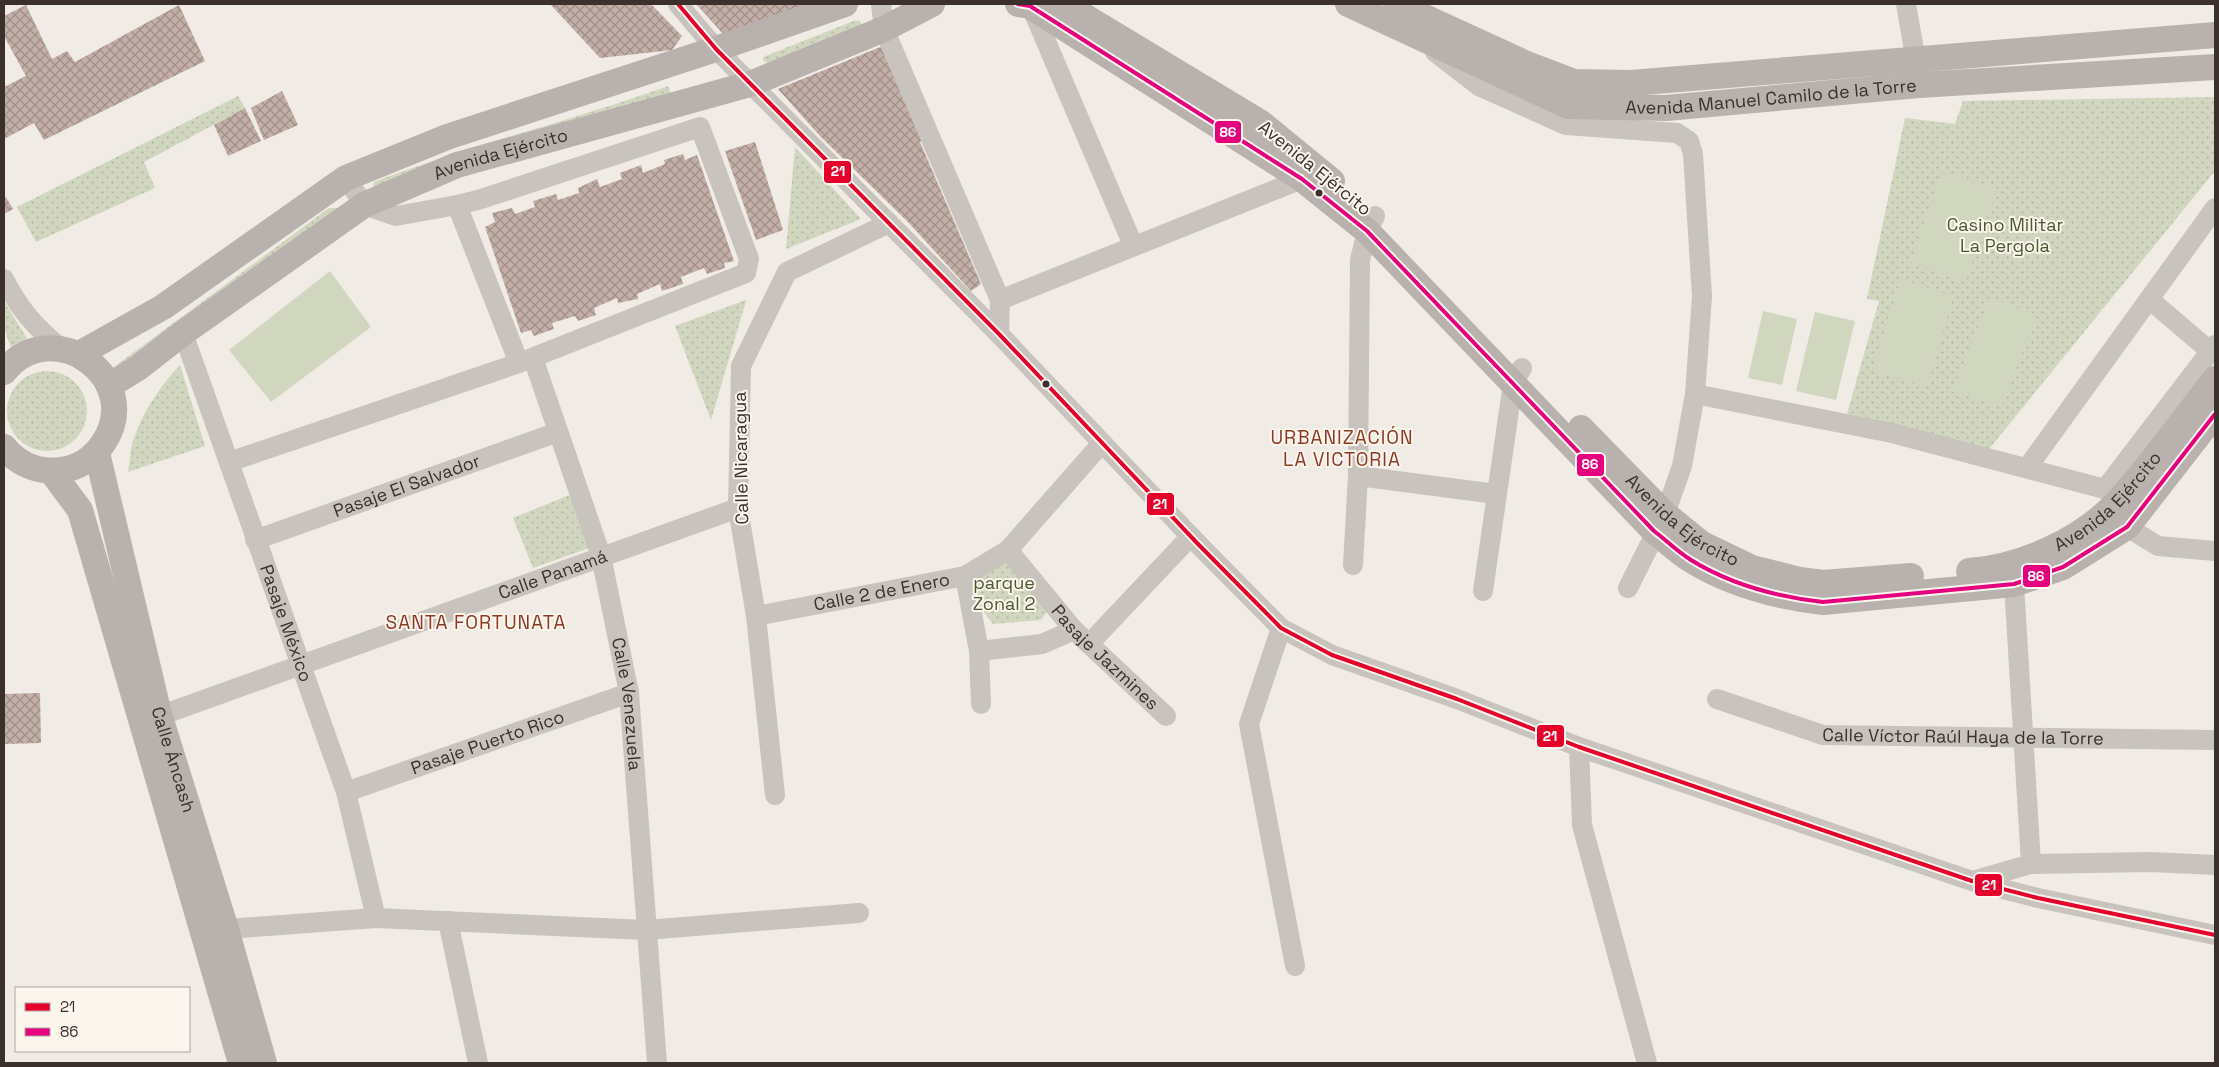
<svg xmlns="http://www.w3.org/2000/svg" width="2219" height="1067" viewBox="0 0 2219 1067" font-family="'Space Grotesk',sans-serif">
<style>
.park{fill:url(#park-dots)}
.pitch{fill:#d1d6bf}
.building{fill:url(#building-cross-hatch)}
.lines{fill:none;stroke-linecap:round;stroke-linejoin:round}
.minor{stroke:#c9c3be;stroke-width:20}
.major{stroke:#b8b1ad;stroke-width:26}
.bus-1-casing{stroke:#fbf5ee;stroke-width:8}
.bus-2-casing{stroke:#fbf5ee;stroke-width:8}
.bus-1{stroke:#e4002b;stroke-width:4}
.bus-2{stroke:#e5007d;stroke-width:4}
.bus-dot{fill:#3b302b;stroke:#fbf5ee;stroke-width:2}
.labels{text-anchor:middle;stroke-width:4;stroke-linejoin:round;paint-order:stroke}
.street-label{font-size:18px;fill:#3b302b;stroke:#fbf5ee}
.park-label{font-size:18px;fill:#4a5a2e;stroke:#fbf5ee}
.neighbourhood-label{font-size:19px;letter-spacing:1px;fill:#8c3b22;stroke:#fbf5ee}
.line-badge{stroke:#fbf5ee;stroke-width:2}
.badge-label{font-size:14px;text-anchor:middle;font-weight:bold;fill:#fff}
</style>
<defs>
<pattern id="park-dots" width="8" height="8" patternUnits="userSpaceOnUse" patternTransform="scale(1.25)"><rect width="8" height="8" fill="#d1d6bf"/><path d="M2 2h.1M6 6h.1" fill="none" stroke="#b4b8a4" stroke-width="1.8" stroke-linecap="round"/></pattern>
<pattern id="building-cross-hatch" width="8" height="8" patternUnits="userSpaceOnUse" patternTransform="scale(1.25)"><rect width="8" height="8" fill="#c3afa7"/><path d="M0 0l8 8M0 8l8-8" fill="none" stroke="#a08f88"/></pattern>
</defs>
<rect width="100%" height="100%" fill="#f0ebe5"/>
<path class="park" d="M856,20L861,22V26L771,65L763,60V57Z
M668,86L672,97L375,191L373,187L374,182C470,145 571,121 668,86Z
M238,96L245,108L144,162L155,188L36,242L17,207Z
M2215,97V171L1989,449L1847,414L1879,301L1867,299L1905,118L1955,124L1963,101Z
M795,147L861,219L786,249Z
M329,208H337L340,210L118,377L111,369Z
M746,300V301L711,420L675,326Z
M4,301L28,340L29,347L13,353L4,328Z
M180,365L205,446L128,472C130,462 130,451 133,441C142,413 160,386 180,365Z
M7 411a40 40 0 1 1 80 0a40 40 0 1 1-80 0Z
M572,494L589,548L533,568L513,518Z
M1001,557L1053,603L1041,620L993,624L977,603L972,574Z"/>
<path class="pitch" d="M1942,171L1997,190L1966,281L1911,263Z
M330,271L371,327L271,402L229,350Z
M1901,279L1954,296L1926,387L1872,370Z
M1990,297L2037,315L2001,408L1953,390Z
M1763,311L1797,319L1782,385L1748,378Z
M1815,312L1855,321L1836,400L1796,391Z"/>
<path class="building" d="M550,4H651L682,36L672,50L600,58Z
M696,4H816L726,37Z
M26,5L52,59L67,51L75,62L179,5L205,61L44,140L34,123L4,139V87L26,76L4,36V16Z
M885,45L924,139L920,142L981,284L971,291L908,222L820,136L778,89Z
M282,91L298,125L264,140L251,108Z
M245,108L261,141L228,156L214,125Z
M755,142L783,230L756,240L725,151Z
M683,154L685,160L697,155L734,261L724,263L725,268L707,274L704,268L681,277L683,284L662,291L660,284L637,294L638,299L618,303L617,298L594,308L596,315L578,321L575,316L552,323L554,329L534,336L531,330L521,333L485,227L495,222L492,213L512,208L515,214L535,207L533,201L556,194L558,200L579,193L578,188L597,179L600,187L622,179L620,173L641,165L643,173L665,164L664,160Z
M6,197L13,209L4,214V198Z
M40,693L41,743L4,744V694Z"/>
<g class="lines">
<g class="minor">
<path d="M678,4L716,49L999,334L1197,543L1281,628L1332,655L1457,699L1579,747L1972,881L2038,898L2215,935"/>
<path d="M881,4L884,29L1000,300L999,334"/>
<path d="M1030,4L1133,245"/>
<path d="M1906,4L1918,73"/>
<path d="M1435,52L1479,86L1566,125L1677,133L1689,141L1693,154L1702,296L1695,394L1682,466L1665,514L1628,588"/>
<path d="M346,178L364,205L396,216L457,205L519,363"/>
<path d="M4,279C20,310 35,327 62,349"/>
<path d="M2149,299L2210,351"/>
<path d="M1000,300L1302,179"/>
<path id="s1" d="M183,333L346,792L376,918"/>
<path id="s2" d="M533,358L601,556L629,693L657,1063"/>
<path d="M1695,394L1892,433L2105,489L2118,502L2127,527L2158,546L2215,551"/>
<path d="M229,462L519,363L746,273L749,259L700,127L478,200L457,205"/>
<path d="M2027,468L2215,208"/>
<path d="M1358,476L1496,494"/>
<path d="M2105,489L2215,345"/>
<path id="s3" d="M255,540L558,432"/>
<path id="s4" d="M1008,550L1074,630L1166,716"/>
<path d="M1353,565L1358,476L1360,260L1367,231L1375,216"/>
<path d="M965,576L979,651L981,704"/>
<path d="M2014,584L2031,864"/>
<path d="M1483,591L1513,383L1522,368"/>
<path id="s5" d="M756,616L965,576L1008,550L1102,443"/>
<path d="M1281,628L1249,724L1295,966"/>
<path d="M1089,644L1191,536"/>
<path d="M979,651L1042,644L1074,630"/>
<path id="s6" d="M1717,699L1823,735L2215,740"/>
<path id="s7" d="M148,720L738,508"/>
<path d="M1579,747L1582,825L1647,1063"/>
<path id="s8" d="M346,792L629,693"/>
<path d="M775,795L756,616L738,508L741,366L787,272L889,223"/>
<path d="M1972,881L2031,864L2151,862L2215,865"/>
<path d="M448,921L478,1063"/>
<path d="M214,930L376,918L646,930L859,913"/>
</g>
<g class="major">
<path d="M1018,4L1030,6L1302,179L1367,231L1654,531C1666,540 1678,552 1691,560C1730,584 1778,597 1823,602L2014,584L2063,567L2127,527L2215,414"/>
<path d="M1064,4L1261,123L1332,181"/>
<path id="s9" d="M1348,4L1568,106L1666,108L1919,85L2215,67"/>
<path d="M1396,4L1529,65L1574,82L1631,83L2215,35"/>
<path d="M79,354L163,307L346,178L447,137L716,49L845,4"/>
<path d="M4,372C52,311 148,380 102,445C92,459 78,468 61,470C38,473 18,464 4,447"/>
<path id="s10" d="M109,386L138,368L183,333L364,205L457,165L750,84L884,29L932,4"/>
<path id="s11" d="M1581,428L1665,514L1702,544L1752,568L1800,580L1823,583L1911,576"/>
<path id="s12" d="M97,453L159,714L226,929L264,1063"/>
<path d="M51,471L80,510L241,1063"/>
<path id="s13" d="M1969,571C2022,567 2082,540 2118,501C2153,463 2183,419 2215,379"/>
</g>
<g class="bus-1-casing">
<path id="bus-1" d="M678,4L716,49L999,334L1197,543L1281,628L1332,655L1457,699L1579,747L1972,881L2038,898L2215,935"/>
</g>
<g class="bus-2-casing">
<path id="bus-2" d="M1018,4L1030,6L1302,179L1367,231L1654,531C1666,540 1678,552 1691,560C1730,584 1778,597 1823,602L2014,584L2063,567L2127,527L2215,414"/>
</g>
<use href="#bus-1" class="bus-1"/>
<use href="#bus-2" class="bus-2"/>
</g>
<g class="bus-dot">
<circle cx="1319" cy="193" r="4.5"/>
<circle cx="1046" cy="384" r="4.5"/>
</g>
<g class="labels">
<g class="street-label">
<text dy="6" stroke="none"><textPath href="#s9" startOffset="446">Avenida Manuel Camilo de la Torre</textPath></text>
<text dy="6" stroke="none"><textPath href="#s10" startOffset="459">Avenida Ejército</textPath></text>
<text transform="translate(1315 168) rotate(39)" y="6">Avenida Ejército</text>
<text transform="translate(741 458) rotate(-91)" y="6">Calle Nicaragua</text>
<text dy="6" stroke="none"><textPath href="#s3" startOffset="161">Pasaje El Salvador</textPath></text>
<text dy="6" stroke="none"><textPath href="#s13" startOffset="160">Avenida Ejército</textPath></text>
<text dy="6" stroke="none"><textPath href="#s11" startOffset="138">Avenida Ejército</textPath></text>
<text dy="6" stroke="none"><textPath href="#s7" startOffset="430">Calle Panamá</textPath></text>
<text dy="6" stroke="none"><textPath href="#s5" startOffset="128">Calle 2 de Enero</textPath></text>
<text dy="6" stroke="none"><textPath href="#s1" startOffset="308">Pasaje México</textPath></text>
<text dy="6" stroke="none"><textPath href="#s4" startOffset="145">Pasaje Jazmines</textPath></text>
<text dy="6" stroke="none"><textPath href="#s2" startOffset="360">Calle Venezuela</textPath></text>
<text dy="6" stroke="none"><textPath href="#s6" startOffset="252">Calle Víctor Raúl Haya de la Torre</textPath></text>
<text dy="6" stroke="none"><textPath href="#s8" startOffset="150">Pasaje Puerto Rico</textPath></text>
<text dy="6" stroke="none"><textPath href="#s12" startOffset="316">Calle Áncash</textPath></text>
</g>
<g class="park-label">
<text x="2005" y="231">Casino Militar<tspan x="2005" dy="21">La Pergola</tspan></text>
<text x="1004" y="589">parque<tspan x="1004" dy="21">Zonal 2</tspan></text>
</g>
<g class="neighbourhood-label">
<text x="1342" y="444">URBANIZACIÓN<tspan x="1342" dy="22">LA VICTORIA</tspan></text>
<text x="476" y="629">SANTA FORTUNATA</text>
</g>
</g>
<g class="line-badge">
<rect x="1214" y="120" width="28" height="24" rx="5" fill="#e5007d"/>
<rect x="823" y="160" width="29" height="24" rx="5" fill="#e4002b"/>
<rect x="1576" y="453" width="29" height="24" rx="5" fill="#e5007d"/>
<rect x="1146" y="492" width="29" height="24" rx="5" fill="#e4002b"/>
<rect x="2022" y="564" width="29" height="24" rx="5" fill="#e5007d"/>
<rect x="1536" y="724" width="29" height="24" rx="5" fill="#e4002b"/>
<rect x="1974" y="873" width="29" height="24" rx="5" fill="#e4002b"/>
</g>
<g class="badge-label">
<text x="1228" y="137">86</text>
<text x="838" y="176">21</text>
<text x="1590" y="469">86</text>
<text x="1160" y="509">21</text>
<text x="2036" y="581">86</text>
<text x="1550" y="741">21</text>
<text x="1989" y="890">21</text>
</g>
<rect width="2219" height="1067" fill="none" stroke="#3b302b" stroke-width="10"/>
<rect x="15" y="987" width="175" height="65" fill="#fbf5ee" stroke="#aea6a0"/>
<rect x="25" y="1003" width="25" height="8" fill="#e4002b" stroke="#aea6a0"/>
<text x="60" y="1012" font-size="15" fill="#3b302b">21</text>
<rect x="25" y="1028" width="25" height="8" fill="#e5007d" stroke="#aea6a0"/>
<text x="60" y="1037" font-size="15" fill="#3b302b">86</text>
</svg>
